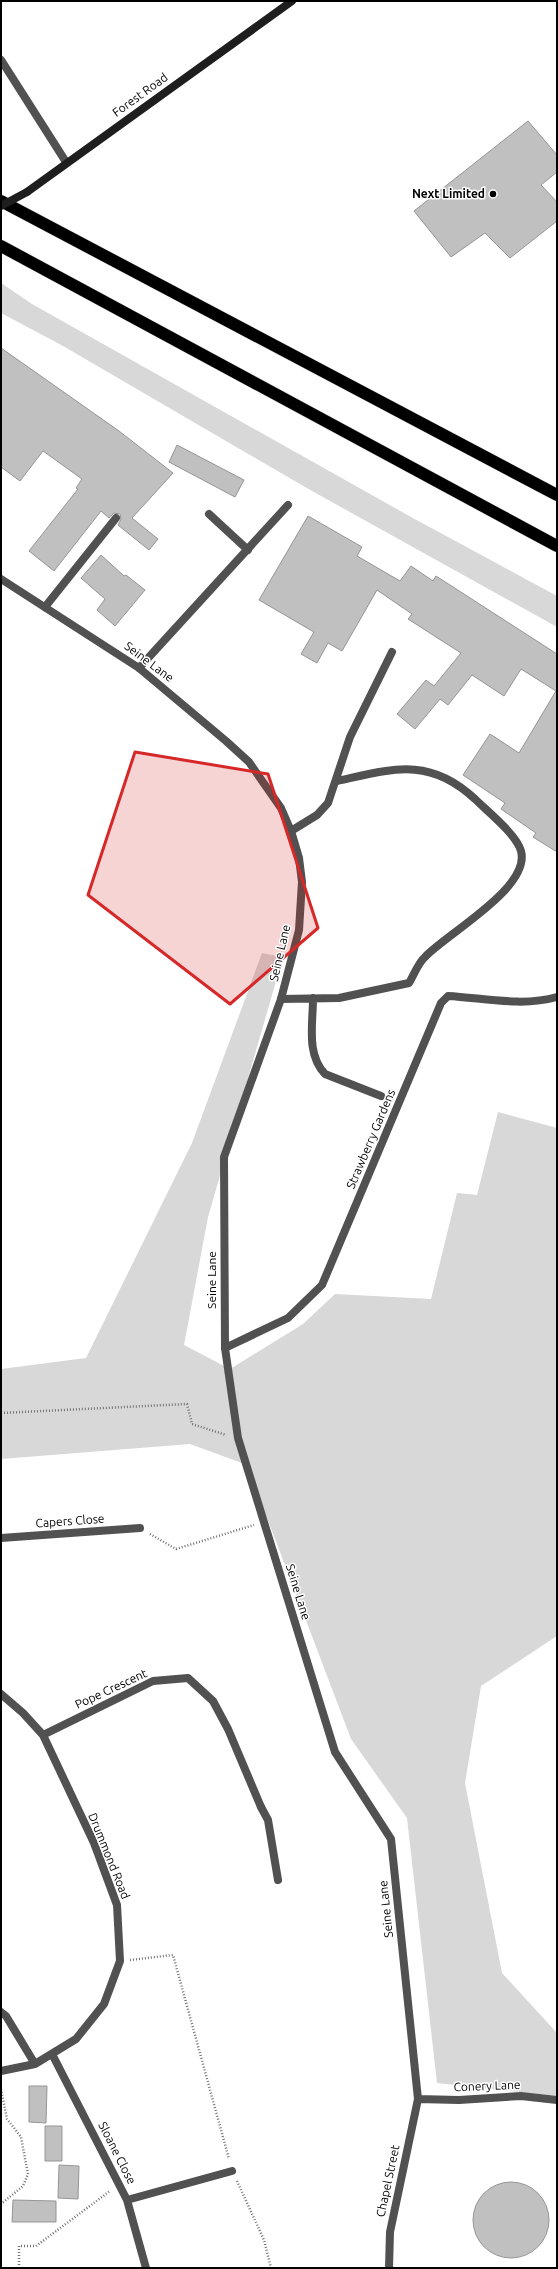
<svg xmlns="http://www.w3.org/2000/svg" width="558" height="2269" viewBox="0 0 558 2269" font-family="Ubuntu,sans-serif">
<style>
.green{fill:#d8d8d8}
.building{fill:#c0c0c0;stroke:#959595}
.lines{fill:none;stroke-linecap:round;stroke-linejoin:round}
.highway-casing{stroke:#dbdbdb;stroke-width:13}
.path{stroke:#737373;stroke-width:2.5;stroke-dasharray:1 2;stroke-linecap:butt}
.lane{stroke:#515151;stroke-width:8}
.street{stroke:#515151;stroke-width:8}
.secondary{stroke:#1e1e1e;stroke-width:8}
.highway{stroke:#000;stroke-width:12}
.secondary-bridge{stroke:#1e1e1e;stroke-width:8}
.marked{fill:#d62828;fill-opacity:0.2;stroke:#d62828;stroke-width:3;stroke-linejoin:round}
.poi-dot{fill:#000;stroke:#fff;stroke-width:1.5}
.labels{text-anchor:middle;stroke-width:3;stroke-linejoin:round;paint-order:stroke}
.street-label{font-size:12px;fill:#000;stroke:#fff}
.poi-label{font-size:12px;font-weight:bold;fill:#000;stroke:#fff;text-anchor:end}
</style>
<rect width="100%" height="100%" fill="#fff"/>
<path class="green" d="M1,283L32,304L411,517L557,596V627L312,491L63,346L1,313Z
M262,953L283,957L208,1217L184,1345L230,1369L303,1324L335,1294L431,1299L457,1193L477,1195L498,1112L557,1128V1636L481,1686L465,1783L502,1973L557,2033V2096L437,2083L407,1818L351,1739L247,1465L190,1444L1,1459V1369L86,1358L192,1143Z"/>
<path class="building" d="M528,121L557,155V172L541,185L557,202V221L510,258L485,233L451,257L414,211Z
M1,348L119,431L173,473L132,518L158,539L149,550L118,525L121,519L120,514L114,513L109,518L101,511L54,571L29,551L78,489L76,488L82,479L43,451L20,481L1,467Z
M177,445L244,480L235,497L169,462Z
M308,516L362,547L357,556L400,581L411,566L433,581L436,576L557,654V852L533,837L536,833L501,809L505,803L463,775L490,734L519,753L556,691L521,669L504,696L472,675L448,705L440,699L415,729L397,714L426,680L434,686L461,653L408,619L412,614L377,590L342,651L328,643L317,663L301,654L314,632L259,600Z
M101,555L124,576L126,575L145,590L115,626L97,610L105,599L81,578Z
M29,2086H47L46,2123L29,2122Z
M45,2126H62V2161H45Z
M59,2165L79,2166L78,2199L58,2198Z
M473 2220a38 38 0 1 1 76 0a38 38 0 1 1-76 0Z
M13,2200L56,2201V2222H12Z"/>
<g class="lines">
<g class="highway-casing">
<path id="highway" d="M1,201L557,495
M1,246L557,546"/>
</g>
<path class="path" d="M1,1413L187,1404L192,1424L226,1435
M150,1534L176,1549L254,1525
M130,1960L173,1955L229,2159
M1,2089L7,2119L21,2137L28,2174L23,2186L1,2204
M237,2181L264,2240L271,2268
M19,2268V2246H36L110,2191"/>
<path class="lane" d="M1,60L66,162
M209,514L248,550
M45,607L116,518
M139,668L288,505
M291,831L317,815L328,803L350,737L392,652
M313,998C313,1024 306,1054 325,1074L381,1096
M281,999L339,998L409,983C414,975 418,963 425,957C446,934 531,888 521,851C517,835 487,811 475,799C429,756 392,769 337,781
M225,1348L288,1318L322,1285L441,1003L448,996C484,998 522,1007 557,997
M261,1807L268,1820L278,1880"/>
<path class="street" d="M1,579L139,668L226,741L249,762L281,808L291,831L299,858L302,882L299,930L281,999L224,1157L225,1348L238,1438L335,1752L391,1839L418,2099L390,2232L389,2268
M1,1538L140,1528
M1,1694L23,1713L43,1735L94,1843L117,1905L120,1961L104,2004L76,2039L35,2064L1,2071
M43,1735L153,1681L188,1678L213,1701L228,1729L261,1807
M1,2012L6,2016L35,2064
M52,2054L127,2200L146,2268
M418,2099L459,2100L521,2096L557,2100
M127,2200L232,2171"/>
<path class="secondary" d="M27,192L292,1"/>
<use href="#highway" class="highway"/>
<path class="secondary-bridge" d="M1,206L27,192"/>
</g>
<path class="marked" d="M135,752L268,774L318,928L230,1004L88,895Z"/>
<circle class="poi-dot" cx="493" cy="194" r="4"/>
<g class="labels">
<g class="street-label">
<text transform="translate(140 95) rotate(-36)" y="4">Forest Road</text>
<text transform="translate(149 662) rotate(37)" y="4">Seine Lane</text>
<text transform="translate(280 953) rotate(-77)" y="4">Seine Lane</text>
<text transform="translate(371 1139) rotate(-67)" y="4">Strawberry Gardens</text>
<text transform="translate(212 1280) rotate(-90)" y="4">Seine Lane</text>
<text transform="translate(70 1521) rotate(-4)" y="4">Capers Close</text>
<text transform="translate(298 1592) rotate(73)" y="4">Seine Lane</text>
<text transform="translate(111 1689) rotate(-25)" y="4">Pope Crescent</text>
<text transform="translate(109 1856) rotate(68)" y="4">Drummond Road</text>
<text transform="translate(386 1909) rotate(-96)" y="4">Seine Lane</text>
<text transform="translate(487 2086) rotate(-2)" y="4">Conery Lane</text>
<text transform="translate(117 2153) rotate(63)" y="4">Sloane Close</text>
<text transform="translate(388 2181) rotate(-78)" y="4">Chapel Street</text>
</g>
<g class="poi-label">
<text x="485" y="198">Next Limited</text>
</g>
</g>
<rect width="558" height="2269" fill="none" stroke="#000000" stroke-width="4"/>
</svg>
